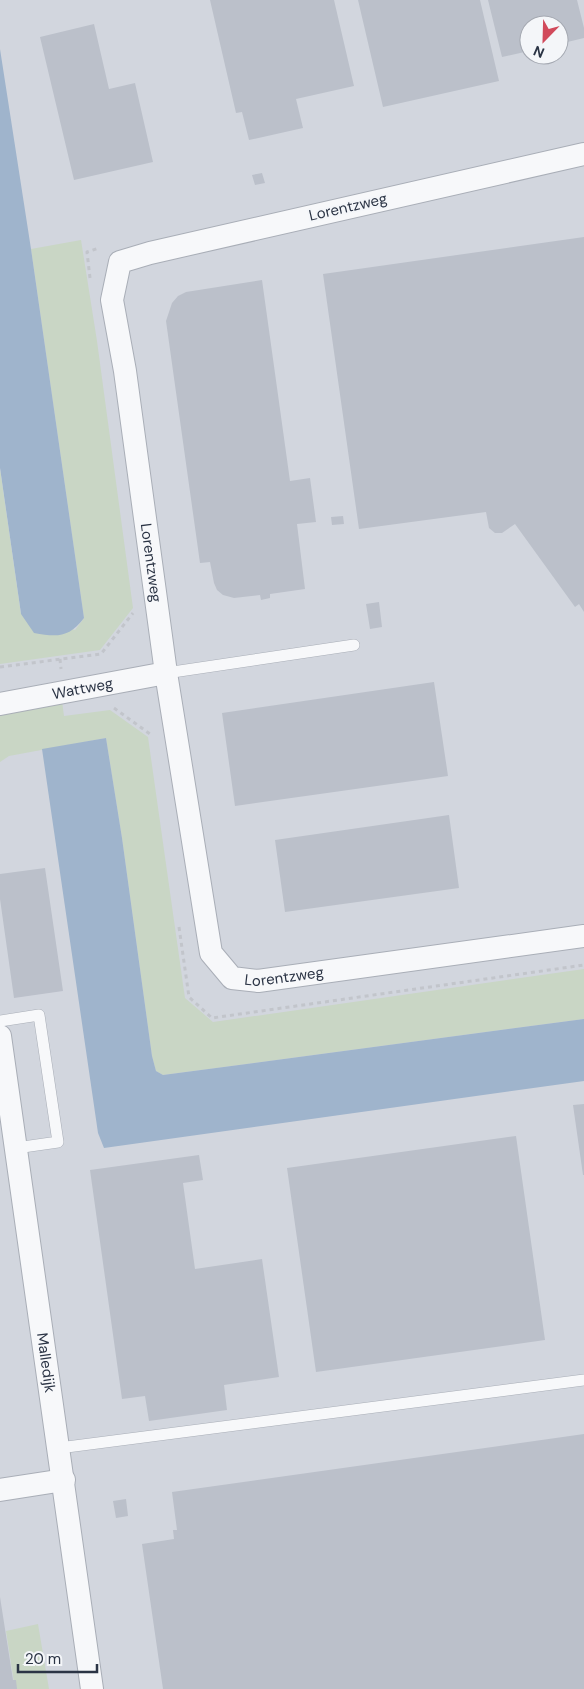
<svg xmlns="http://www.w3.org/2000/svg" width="584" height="1689" viewBox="0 0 584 1689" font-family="'DM Sans',sans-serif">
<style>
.built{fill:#d2d6de;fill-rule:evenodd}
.green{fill:#c9d6c5}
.water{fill:#9fb4cc}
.building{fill:#bbc0ca}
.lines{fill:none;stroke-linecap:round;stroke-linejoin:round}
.service-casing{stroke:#a9aeb7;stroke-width:12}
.minor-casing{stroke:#a9aeb7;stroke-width:24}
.path{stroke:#c2c5cb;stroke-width:3;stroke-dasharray:4 4;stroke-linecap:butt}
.service{stroke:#f7f8fa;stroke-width:11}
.minor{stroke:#f7f8fa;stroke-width:22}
.labels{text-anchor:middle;stroke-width:4;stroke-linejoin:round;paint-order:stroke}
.street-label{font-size:15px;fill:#2b3445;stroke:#f4f6f9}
</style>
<rect width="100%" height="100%" fill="#e4e7ec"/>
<path class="built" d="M0,0H584V1689H0V618L52,611L0,241ZM529,25H559V55H529Z"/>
<path class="green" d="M81,240L97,341L133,608L100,650L0,664V468L21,614L75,630L84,618L31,249Z
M62,701L64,716L110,710L148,737L185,998L213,1022L584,969V1019L163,1075L156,1071L152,1056L122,838L106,738L9,756L0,762V714Z
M38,1624L49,1689H15L6,1631Z"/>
<path class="water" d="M0,49L31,249L84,618C69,638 57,637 34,633L21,614L0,468Z
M106,738L122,838L152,1056L156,1071L163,1075L584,1019V1081L104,1148L98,1133L42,749Z"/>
<path class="building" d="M210,0H334L354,86L296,99L303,128L249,140L242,112L236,113Z
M358,0H480L499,81L383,107Z
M488,0H577L584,28V38L559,44V25H529V51L502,57Z
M94,24L109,89L135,83L153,162L74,180L40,37Z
M262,173L265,183L255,185L252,175Z
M584,237V612L579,604L575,607L515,524L502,533H495L489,528L486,512L359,529L323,274Z
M262,280L290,481L310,478L316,522L297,524L305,589L270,594V598L261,600L260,595L234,598L223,595L217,590L214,583L210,562L200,563L166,321L172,303L178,296L186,292Z
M343,516L344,524L332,525L331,517Z
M379,602L382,627L370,629L366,604Z
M434,682L448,776L235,806L222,713Z
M449,815L459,888L285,912L275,840Z
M45,868L63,991L14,998L0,899V874Z
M584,1104V1175H583L573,1105Z
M516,1136L545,1340L316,1372L287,1168Z
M199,1155L203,1180L183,1183L195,1269L262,1259L279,1377L224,1385L227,1410L149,1421L145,1396L122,1399L90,1170Z
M584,1434V1689H163L142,1544L174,1539L173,1530H177L172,1492Z
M126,1499L128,1516L116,1518L113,1501Z
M0,1597L13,1680H16L17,1689H0Z"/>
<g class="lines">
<g class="service-casing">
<path id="service" d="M166,673L354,645
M0,1021L39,1015L58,1142L16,1148
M59,1448L584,1380"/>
</g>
<g class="minor-casing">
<g id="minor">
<path id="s1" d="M584,154L150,253L120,262L112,300L125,371L166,673L211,953L232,978L258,981L584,936"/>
<path id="s2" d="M0,704L166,673"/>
<path id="s3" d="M0,1036L92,1689"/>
<path d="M0,1490L64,1480"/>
</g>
</g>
<path class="path" d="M90,278L87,252L99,248
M60,659L61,669
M0,667L101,654L133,613
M114,708L150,734
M179,927L189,997L212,1018L584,965"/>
<use href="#service" class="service"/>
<use href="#minor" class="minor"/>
</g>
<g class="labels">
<g class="street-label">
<text transform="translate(348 207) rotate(-13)" y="5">Lorentzweg</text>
<text dy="5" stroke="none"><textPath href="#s1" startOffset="781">Lorentzweg</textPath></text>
<text dy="5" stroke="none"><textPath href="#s2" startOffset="84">Wattweg</textPath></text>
<text dy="5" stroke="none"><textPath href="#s1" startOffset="1261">Lorentzweg</textPath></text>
<text dy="5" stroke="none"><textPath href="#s3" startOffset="330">Malledijk</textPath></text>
</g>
</g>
<g transform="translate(544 40) rotate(203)"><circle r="24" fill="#f4f6f9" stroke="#a4a8b1"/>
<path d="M0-4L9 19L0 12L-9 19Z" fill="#d1495b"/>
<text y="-8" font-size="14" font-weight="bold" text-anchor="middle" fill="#2b3445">N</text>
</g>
<path d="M18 1664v8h79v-8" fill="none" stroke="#2b3445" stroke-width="2.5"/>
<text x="25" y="1664" font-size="15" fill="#2b3445" stroke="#f4f6f9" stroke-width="4" paint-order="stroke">20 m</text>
</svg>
